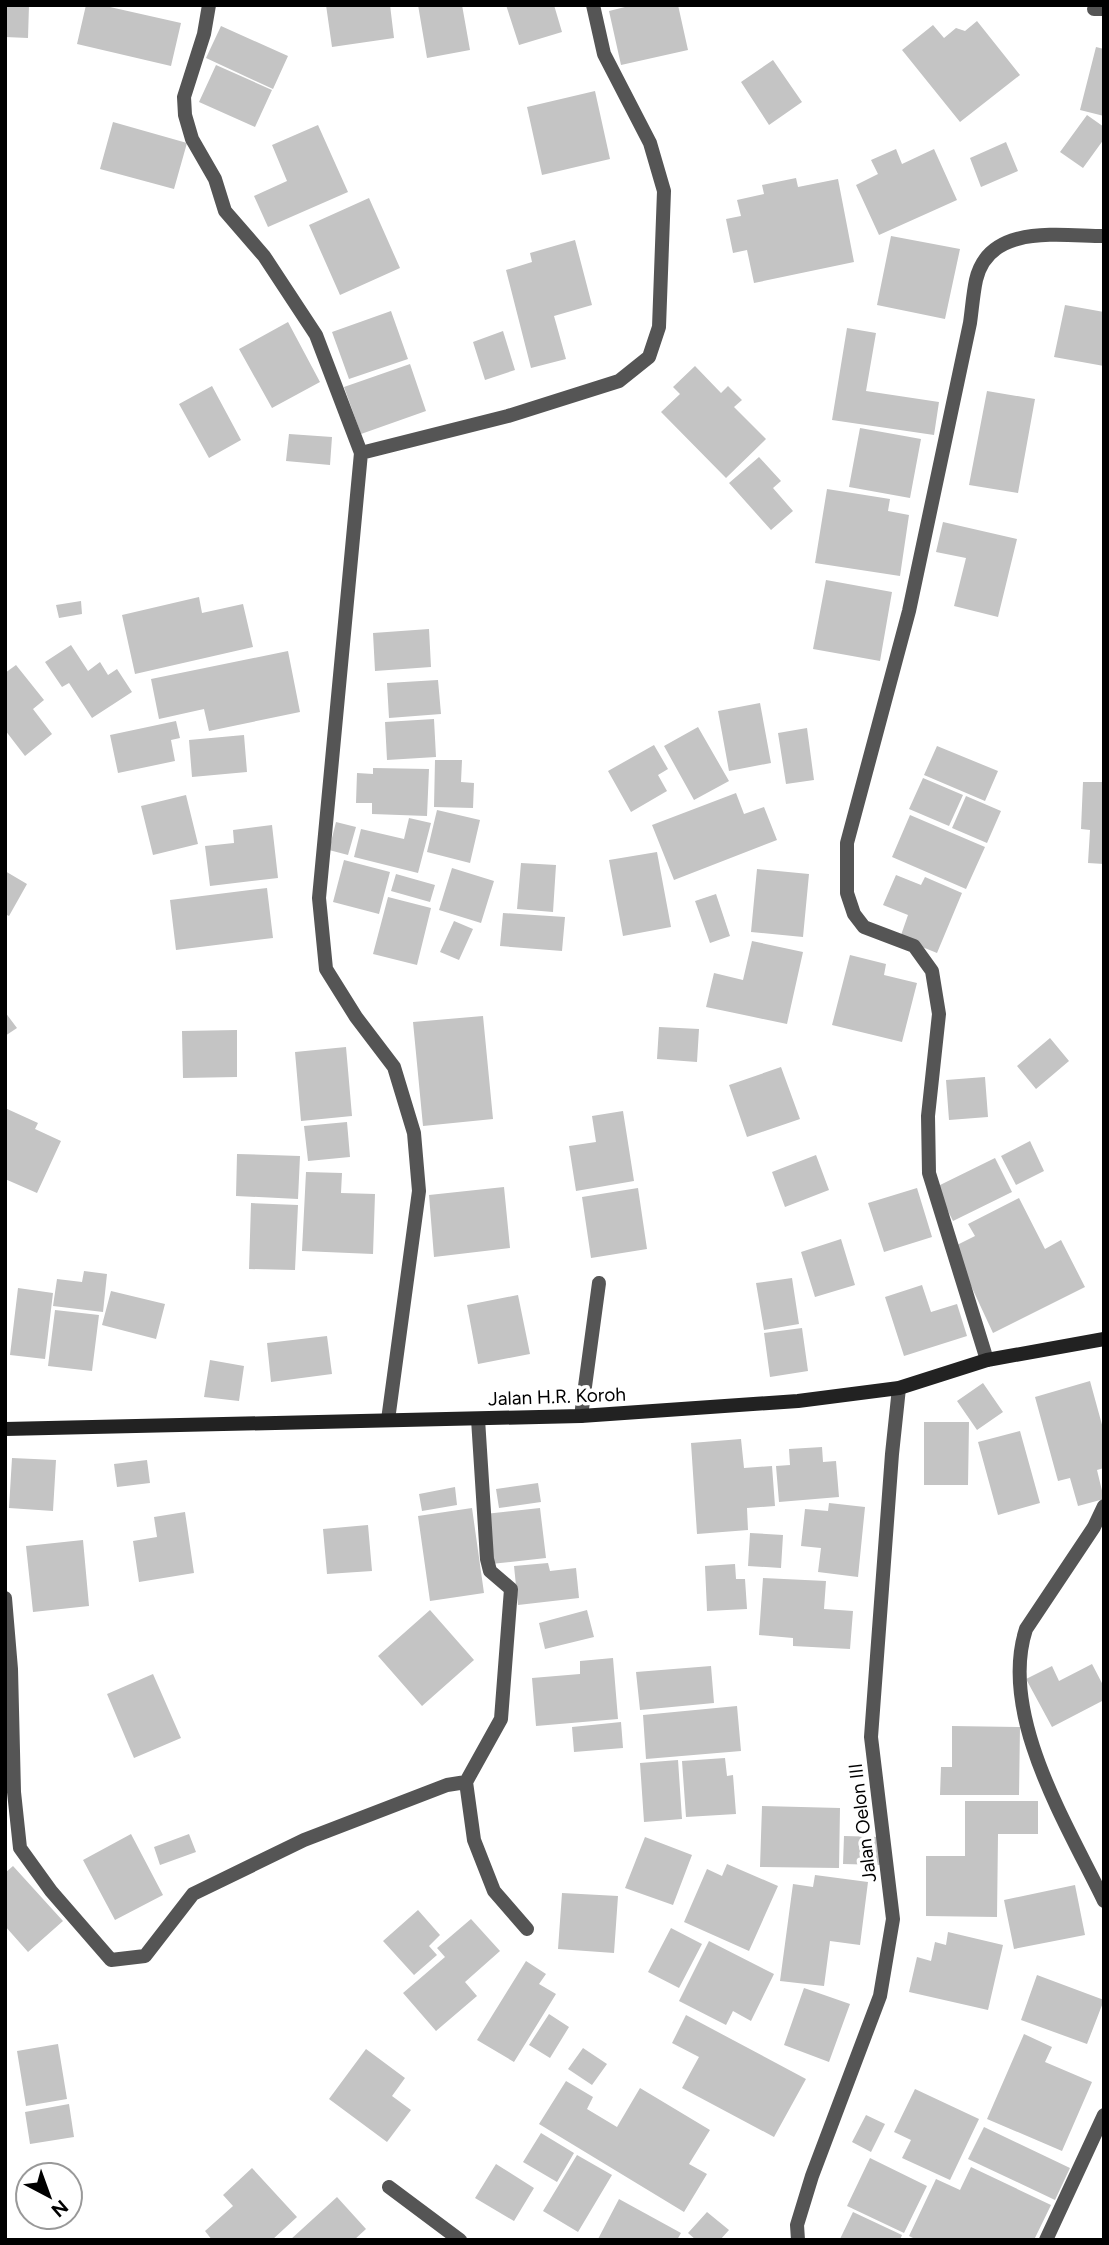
<svg xmlns="http://www.w3.org/2000/svg" width="1109" height="2245" viewBox="0 0 1109 2245" font-family="Figtree,sans-serif">
<style>
.building{fill:#c4c4c4}
.lines{fill:none;stroke-linecap:round;stroke-linejoin:round}
.service{stroke:#555;stroke-width:14}
.minor{stroke:#555;stroke-width:14}
.tertiary{stroke:#555;stroke-width:14}
.secondary{stroke:#222;stroke-width:14}
.labels{text-anchor:middle;stroke-width:7;stroke-linejoin:round;paint-order:stroke}
.street-label{font-size:19px;fill:#000;stroke:#fff}
</style>
<rect width="100%" height="100%" fill="#fff"/>
<path class="building" d="M5,5H29L28,38L5,37Z
M86,5H101L181,23L171,66L77,44Z
M326,5H390L394,38L332,47Z
M418,5H462L470,50L427,58Z
M506,5H554L562,32L519,45Z
M633,5H678L688,50L621,65L609,11Z
M977,21L1020,75L960,122L902,50L933,25L944,38L956,28L965,31Z
M221,26L288,56L273,89L206,58Z
M1096,47L1104,49V116L1080,110Z
M773,60L802,102L769,125L741,82Z
M216,65L272,90L255,127L199,102Z
M595,91L610,159L542,175L527,107Z
M1087,115L1104,127V139L1083,168L1060,152Z
M113,122L187,143L174,189L100,169Z
M318,125L348,192L268,227L254,196L287,181L272,145Z
M1006,142L1018,171L981,187L970,158Z
M896,149L902,164L934,149L957,200L879,235L856,185L878,174L871,160Z
M796,178L798,187L838,179L854,262L754,283L747,250L733,253L726,219L741,216L737,200L764,194L762,185Z
M369,198L400,268L340,295L309,225Z
M891,236L960,249L945,319L877,305Z
M575,240L592,305L554,316L566,359L531,368L506,270L532,262L530,253Z
M1065,305L1104,312V366L1054,357Z
M391,311L408,359L349,379L332,332Z
M288,322L320,382L272,408L239,349Z
M847,328L876,333L866,391L939,402L934,435L832,420Z
M503,331L515,370L485,380L473,342Z
M410,364L426,411L361,434L344,387Z
M695,366L721,393L728,386L742,400L734,407L766,439L726,478L661,412L680,394L673,387Z
M212,386L241,440L209,458L179,404Z
M987,391L1035,399L1018,493L969,485Z
M860,428L921,439L910,498L849,487Z
M289,434L332,437L330,465L286,461Z
M759,457L781,481L773,488L793,511L771,530L729,483Z
M827,489L890,499L888,511L909,515L900,576L815,563Z
M943,522L1017,539L998,617L954,606L966,558L936,552Z
M826,580L892,592L880,661L813,649Z
M199,597L202,613L243,604L253,647L135,674L122,615Z
M81,601L82,614L59,618L56,605Z
M429,629L431,667L375,671L373,633Z
M71,645L88,671L100,662L108,675L117,669L132,692L92,718L69,683L62,687L45,662Z
M288,651L300,712L209,731L204,709L159,719L151,679Z
M16,665L44,700L33,709L52,734L25,756L5,730V673Z
M438,680L441,714L389,718L387,683Z
M760,703L771,763L729,771L718,711Z
M434,719L436,757L387,760L385,722Z
M176,721L180,738L171,740L175,761L118,773L110,735Z
M698,727L729,781L694,800L664,746Z
M807,728L814,780L786,784L778,733Z
M244,735L247,772L192,777L189,740Z
M654,745L668,769L658,775L667,791L631,812L608,771Z
M937,746L998,771L985,801L924,775Z
M435,760H462L461,782L474,783L473,808L434,807Z
M373,768L429,769L427,816L372,814V803H356L357,773L373,774Z
M923,778L963,795L949,826L909,809Z
M1083,782H1104V864L1088,863L1090,830L1081,829Z
M736,793L744,814L764,807L777,840L674,880L652,825Z
M186,795L198,844L153,855L141,806Z
M966,796L1001,811L987,843L952,828Z
M437,810L480,820L470,863L427,852Z
M910,815L985,847L966,889L892,857Z
M409,818L431,823L418,873L354,857L361,829L404,839Z
M336,822L356,827L348,855L329,850Z
M272,825L278,878L210,886L205,846L234,843L233,830Z
M657,852L671,927L623,936L609,860Z
M344,860L390,872L379,914L333,902Z
M521,863L556,865L553,912L517,909Z
M452,868L494,881L481,923L439,910Z
M757,869L809,874L803,937L751,932Z
M5,871L27,884L9,916L5,914Z
M396,874L435,885L430,902L391,891Z
M896,875L921,885L925,877L962,893L937,953L900,938L908,915L883,905Z
M267,888L273,938L176,950L170,900Z
M716,894L730,936L710,943L695,901Z
M388,897L431,908L417,965L373,954Z
M503,913L565,917L562,951L500,946Z
M454,921L473,929L459,960L440,952Z
M752,941L803,952L787,1024L706,1007L714,973L743,980Z
M850,955L886,964L884,975L917,983L902,1042L832,1025Z
M5,1012L17,1028L5,1036Z
M483,1016L493,1119L423,1126L413,1022Z
M659,1027L699,1029L697,1062L657,1059Z
M237,1030V1077L183,1078L182,1031Z
M1050,1038L1069,1061L1036,1089L1017,1066Z
M346,1047L352,1116L301,1121L295,1052Z
M781,1067L800,1119L747,1137L729,1085Z
M985,1077L988,1117L949,1120L946,1080Z
M5,1108L38,1123L35,1129L61,1141L37,1193L5,1179Z
M623,1111L634,1181L576,1191L569,1146L596,1142L592,1116Z
M347,1122L350,1157L308,1161L304,1126Z
M1030,1141L1044,1171L1016,1185L1001,1156Z
M237,1154L300,1156L298,1199L236,1196Z
M816,1155L829,1190L785,1207L772,1172Z
M995,1158L1012,1192L953,1221L936,1187Z
M306,1172L342,1173L341,1193L375,1194L373,1254L302,1251Z
M504,1187L510,1248L434,1257L429,1195Z
M638,1188L647,1249L591,1258L582,1197Z
M917,1188L932,1237L884,1252L868,1203Z
M1019,1198L1045,1249L1061,1240L1085,1287L993,1333L953,1247L975,1236L968,1224Z
M251,1203L298,1205L295,1270L249,1269Z
M841,1239L855,1285L815,1297L801,1252Z
M84,1271L107,1274L103,1312L53,1306L57,1279L82,1282Z
M792,1278L799,1324L764,1330L756,1283Z
M922,1285L931,1312L957,1304L967,1336L904,1356L885,1297Z
M18,1288L53,1293L45,1359L10,1355Z
M111,1291L165,1304L156,1339L102,1325Z
M518,1295L530,1354L478,1364L467,1305Z
M55,1310L99,1315L92,1371L48,1366Z
M802,1328L808,1371L770,1377L764,1333Z
M327,1336L332,1374L271,1382L267,1343Z
M210,1360L244,1366L239,1401L204,1397Z
M1090,1381L1104,1432V1468L1097,1470L1104,1499L1078,1506L1070,1478L1058,1481L1035,1397Z
M983,1383L1003,1412L977,1430L957,1401Z
M924,1422H969L968,1485H924Z
M1020,1431L1040,1503L998,1515L978,1442Z
M741,1439L744,1468L772,1466L775,1506L747,1508L748,1530L697,1534L691,1443Z
M822,1447L823,1462L836,1461L839,1497L779,1502L776,1466L790,1465L789,1449Z
M12,1458L56,1460L53,1511L9,1508Z
M147,1460L150,1483L117,1487L114,1464Z
M538,1483L541,1502L499,1508L496,1489Z
M455,1487L457,1505L422,1511L419,1494Z
M829,1503L865,1507L858,1577L818,1572L821,1548L801,1546L805,1509L828,1511Z
M472,1508L484,1593L430,1601L418,1516Z
M540,1508L546,1558L491,1564L485,1514Z
M185,1512L194,1573L139,1582L133,1541L157,1537L154,1517Z
M368,1525L372,1571L327,1574L323,1529Z
M750,1533L783,1535L781,1568L748,1566Z
M83,1540L89,1606L33,1612L26,1546Z
M548,1563L550,1571L576,1568L579,1598L518,1605L514,1566Z
M735,1564L736,1579H745L747,1609L707,1611L705,1566Z
M763,1578L826,1581L824,1609L853,1611L850,1649L793,1646V1638L759,1635Z
M430,1610L474,1660L422,1706L378,1656Z
M587,1610L594,1637L545,1649L539,1623Z
M613,1658L618,1719L536,1726L532,1678L580,1674V1661Z
M1092,1664L1104,1687V1700L1052,1727L1026,1679L1052,1666L1059,1681Z
M711,1666L714,1703L640,1710L636,1672Z
M153,1674L181,1738L134,1758L107,1694Z
M737,1706L741,1751L646,1759L643,1715Z
M621,1722L623,1748L574,1752L572,1727Z
M952,1726L1020,1727L1019,1795H940L941,1767H952Z
M725,1758L727,1776L733,1775L736,1814L686,1817L682,1761Z
M678,1760L682,1819L644,1822L640,1763Z
M965,1801H1038V1834H998L997,1917L926,1916V1856H965Z
M762,1806L840,1808L839,1868L760,1867Z
M131,1834L163,1895L115,1920L83,1860Z
M189,1834L196,1852L160,1865L154,1847Z
M844,1836L882,1837V1865L843,1864Z
M645,1837L692,1855L673,1905L625,1888Z
M727,1864L778,1886L749,1951L684,1922L707,1869L722,1876Z
M13,1866L63,1921L28,1952L5,1926V1873Z
M815,1875L868,1882L860,1945L830,1941L824,1986L780,1981L793,1884L813,1887Z
M1075,1885L1085,1935L1014,1949L1004,1900Z
M562,1893L618,1896L614,1953L558,1949Z
M418,1910L440,1935L429,1946L437,1955L414,1975L383,1941Z
M471,1919L500,1951L465,1982L477,1996L436,2031L403,1993L445,1957L437,1948Z
M671,1928L702,1944L679,1988L648,1972Z
M948,1932L1003,1945L988,2010L909,1992L917,1957L931,1961L935,1942L946,1945Z
M709,1941L774,1974L751,2021L733,2011L726,2025L679,2001Z
M526,1961L546,1974L539,1984L556,1994L514,2062L477,2040Z
M1037,1975L1104,2000L1087,2044L1021,2020Z
M804,1988L850,2004L829,2062L784,2045Z
M549,2014L569,2027L550,2058L529,2045Z
M686,2015L806,2079L774,2137L682,2088L699,2057L672,2043Z
M1024,2034L1052,2047L1045,2062L1092,2082L1062,2151L987,2119Z
M58,2044L67,2099L26,2106L17,2051Z
M583,2048L607,2064L592,2085L568,2069Z
M366,2049L405,2078L392,2096L411,2110L387,2142L329,2099Z
M566,2081L593,2097L587,2109L617,2127L640,2088L710,2130L689,2164L707,2174L684,2212L539,2124Z
M915,2089L979,2119L950,2180L902,2158L911,2140L894,2132Z
M69,2104L74,2137L30,2144L25,2112Z
M866,2115L885,2124L871,2152L852,2142Z
M984,2127L1070,2168L1055,2200L968,2159Z
M541,2133L574,2153L557,2182L523,2162Z
M577,2155L612,2175L578,2232L543,2211Z
M870,2158L927,2186L904,2233L847,2206Z
M496,2164L534,2188L514,2221L475,2198Z
M971,2167L1051,2205L1034,2240H917L909,2236L936,2179L960,2190Z
M252,2168L297,2217L272,2240H212L205,2231L233,2206L223,2195Z
M337,2197L366,2229L354,2240H290Z
M619,2199L681,2233L677,2240L598,2239Z
M707,2212L729,2230L720,2240H696L688,2233Z
M853,2212L902,2235L900,2240L840,2239Z"/>
<g class="lines">
<path class="service" d="M581,1416L599,1283"/>
<path class="minor" d="M209,5L204,34L184,97L185,115L192,139L215,179L225,211L264,256L316,335L361,453L319,898L326,969L356,1017L394,1067L414,1133L419,1191L388,1420
M1094,9H1104
M361,453L508,416L619,381L649,357L659,327L664,191L650,143L604,54L593,5
M987,1360L929,1173L928,1116L939,1014L932,971L914,946L864,927L854,914L847,893V843L909,611L970,323C972,309 973,294 976,280C989,223 1060,236 1104,236
M478,1419L487,1559L490,1571L511,1589L501,1719L466,1782L474,1840L494,1891L527,1929
M1104,1506L1094,1527L1026,1629C998,1715 1068,1826 1104,1901
M5,1598L11,1669L14,1792L20,1848L51,1891L111,1960L145,1956L193,1894L304,1840L447,1785L466,1782
M389,2187L460,2240
M1046,2240L1104,2115"/>
<path class="tertiary" d="M798,2240L797,2225L812,2176L880,1996L893,1919L871,1737L892,1454L899,1388"/>
<path class="secondary" d="M5,1429L581,1416L798,1401L899,1388L987,1360L1104,1339"/>
</g>
<g class="labels">
<g class="street-label">
<text transform="translate(557 1396) rotate(-2)" y="7">Jalan H.R. Koroh</text>
<text transform="translate(862 1823) rotate(-97)" y="7">Jalan Oelon III</text>
</g>
</g>
<rect width="1109" height="2245" fill="none" stroke="#000000" stroke-width="14"/>
<g transform="translate(49 2196) rotate(139)"><circle r="33" fill="#ffffff" stroke="#999999" stroke-width="2"/>
<path d="M0-5L12 26L0 18L-12 26Z" fill="#000000"/>
<text y="-10" font-size="19" font-weight="bold" text-anchor="middle" fill="#000000">N</text>
</g>
</svg>
